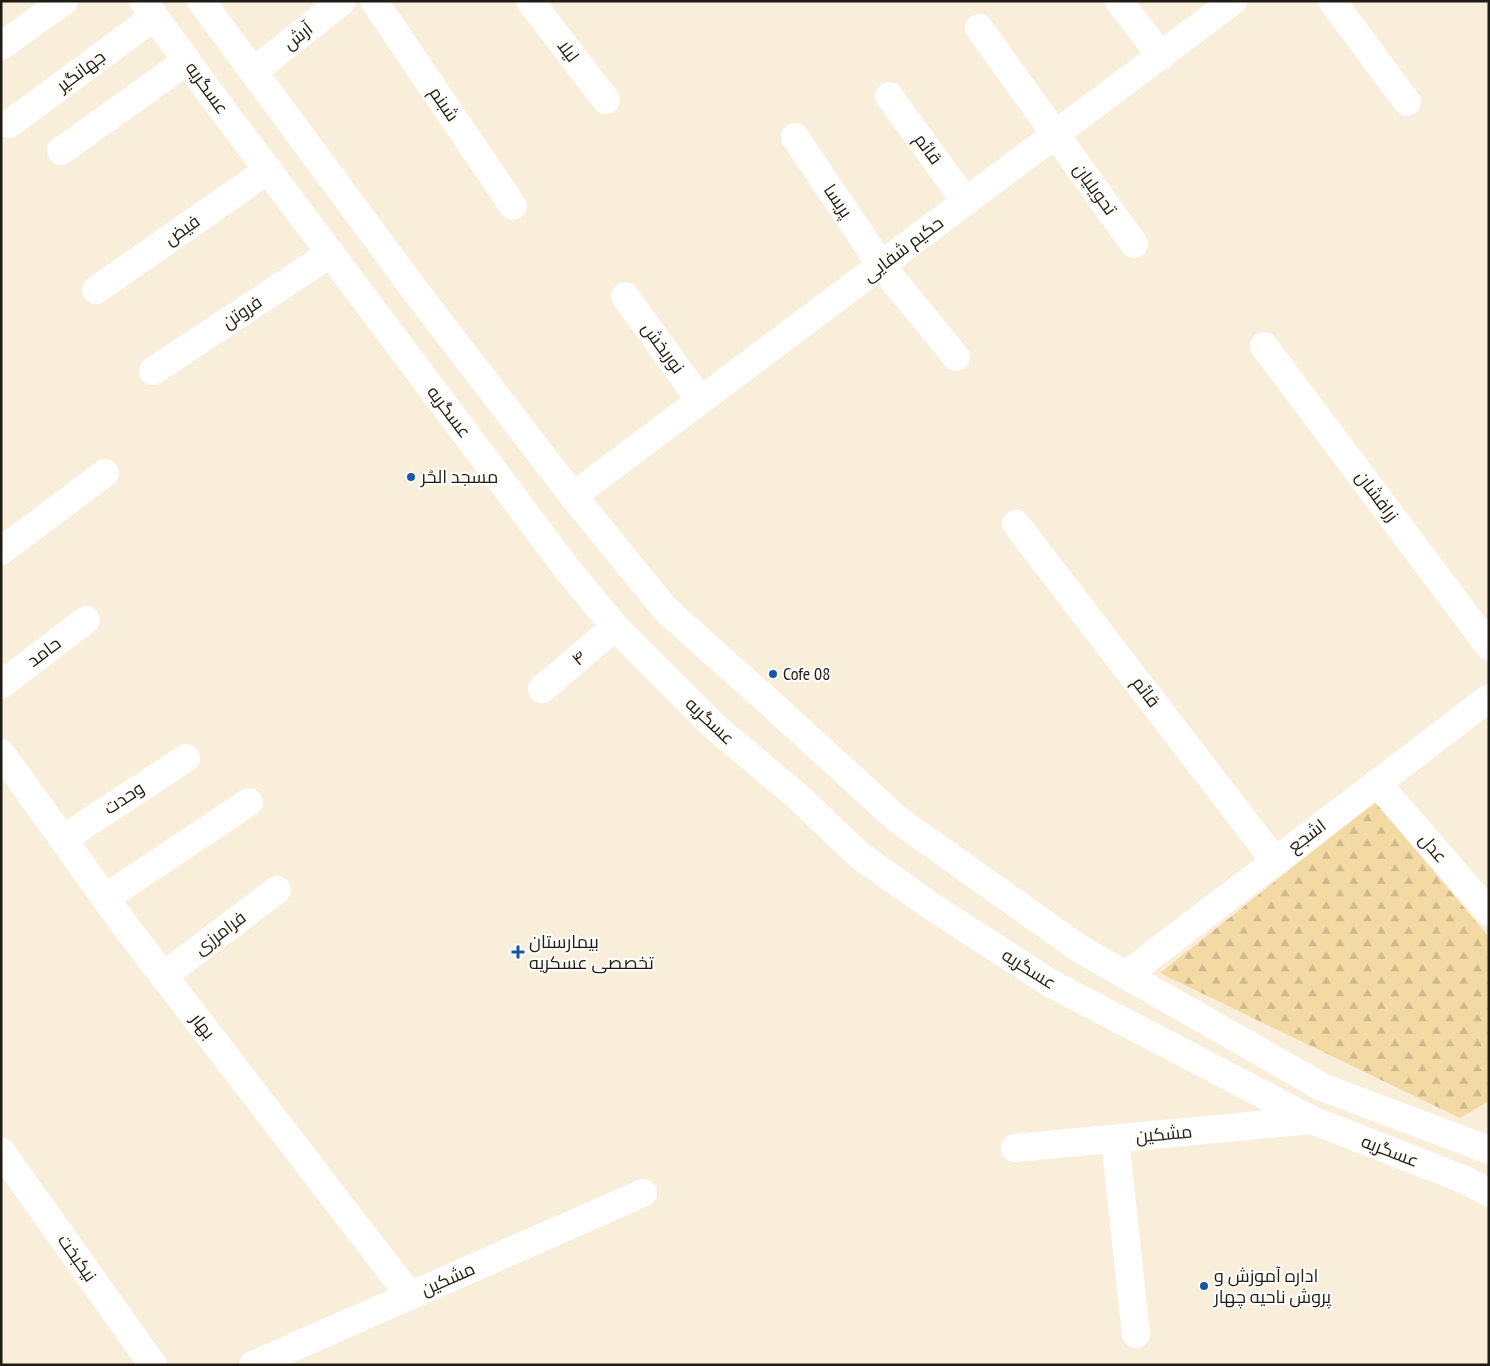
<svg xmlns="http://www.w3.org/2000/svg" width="1490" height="1366" viewBox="0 0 1490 1366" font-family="'PT Sans Narrow',Cairo,sans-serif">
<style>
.forest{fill:url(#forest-firs)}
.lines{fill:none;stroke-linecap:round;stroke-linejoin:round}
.minor{stroke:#fff;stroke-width:28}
.major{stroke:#fff;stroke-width:28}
.poi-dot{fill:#1556a7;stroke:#fefcf8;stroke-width:2}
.labels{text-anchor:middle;stroke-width:4.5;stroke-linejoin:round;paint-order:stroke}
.street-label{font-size:18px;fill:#1f1c15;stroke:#fefcf8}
.poi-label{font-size:18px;fill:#1f1c15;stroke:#fefcf8;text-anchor:start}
</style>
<defs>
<pattern id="forest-firs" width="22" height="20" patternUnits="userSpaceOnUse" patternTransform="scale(1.25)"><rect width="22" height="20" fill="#f3d9a3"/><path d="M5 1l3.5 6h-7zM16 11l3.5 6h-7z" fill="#d0ba8b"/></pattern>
</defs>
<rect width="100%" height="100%" fill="#f8eeda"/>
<path class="forest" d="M1375,802L1489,937V1101L1460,1118L1160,973Z"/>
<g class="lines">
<path class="minor" d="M374,1L513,206
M530,1L606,100
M1119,1L1161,56
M1332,1L1407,102
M979,28L1134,244
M1,46L64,1
M254,71L342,1
M889,96L966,202
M9,124L154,17
M795,137L881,265L956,357
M61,151L187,61
M96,290L268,170
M625,296L700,400
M1264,346L1489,646
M153,371L331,253
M573,496L1233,1
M1016,524L1275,861
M1,551L105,473
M1,685L86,620
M542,689L615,627
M1,753L126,927L410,1296
M1377,783L1489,912
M63,839L186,758
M105,898L249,802
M1126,975L1489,698
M163,976L277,890
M1115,1139L1136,1334
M1015,1148L1312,1120
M1,1151L153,1365
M253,1365L643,1193"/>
<path class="major" d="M143,1L216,101L565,566L615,627L715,727L797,796L859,855L928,904L1050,983L1312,1120L1465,1180L1489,1193
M201,1L414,289L573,496L666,610L769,702L897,819L1080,949L1322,1087L1489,1150"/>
</g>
<g class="poi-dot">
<circle cx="411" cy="477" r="5"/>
<circle cx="773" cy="674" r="5"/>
<path d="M515.5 944.5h5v5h5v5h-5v5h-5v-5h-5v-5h5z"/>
<circle cx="1204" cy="1286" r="5"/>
</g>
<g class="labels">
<g class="street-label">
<text transform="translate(298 36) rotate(-38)" y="6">آرش</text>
<text transform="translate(568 51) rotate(53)" y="6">لیلا</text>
<text transform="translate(81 71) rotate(-37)" y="6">جهانگیر</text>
<text transform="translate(207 88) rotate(54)" y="6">عسگریه</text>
<text transform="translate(444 104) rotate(56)" y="6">شبنم</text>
<text transform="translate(928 149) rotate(54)" y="6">قائم</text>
<text transform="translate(1095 189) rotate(54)" y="6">تحویلیان</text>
<text transform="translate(838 201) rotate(56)" y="6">پریسا</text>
<text transform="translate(182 230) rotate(-35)" y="6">فیض</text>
<text transform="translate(903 249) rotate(-37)" y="6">حکیم شفایی</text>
<text transform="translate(242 312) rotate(-34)" y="6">فروتن</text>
<text transform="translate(663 348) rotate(54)" y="6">نوربخش</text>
<text transform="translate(449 412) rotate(53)" y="6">عسگریه</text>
<text transform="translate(1377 496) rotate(53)" y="6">زرافشان</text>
<text transform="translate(44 652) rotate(-37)" y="6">حامد</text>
<text transform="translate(579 658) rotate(-40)" y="6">۴</text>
<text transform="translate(1146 692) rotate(53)" y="6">قائم</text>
<text transform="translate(710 721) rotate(43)" y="6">عسگریه</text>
<text transform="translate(124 798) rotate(-33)" y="6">وحدت</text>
<text transform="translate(1307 836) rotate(-37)" y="6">اشجع</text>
<text transform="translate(1433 848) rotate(49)" y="6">عدل</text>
<text transform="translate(220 933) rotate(-37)" y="6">فرامرزی</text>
<text transform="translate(1029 969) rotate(32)" y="6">عسگریه</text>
<text transform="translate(203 1026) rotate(52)" y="6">بهار</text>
<text transform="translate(1164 1134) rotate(-5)" y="6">مشکین</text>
<text transform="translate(1390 1151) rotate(21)" y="6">عسگریه</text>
<text transform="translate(77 1258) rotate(55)" y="6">نیکبخت</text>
<text transform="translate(448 1279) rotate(-24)" y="6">مشکین</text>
</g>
<g class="poi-label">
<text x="421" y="483">مسجد الحُر</text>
<text x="783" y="680">Cofe 08</text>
<text x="529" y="948">بیمارستان<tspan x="529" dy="21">تخصصی عسکریه</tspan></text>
<text x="1214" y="1282">اداره آموزش و<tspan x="1214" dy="21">پروش ناحیه چهار</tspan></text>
</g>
</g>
<rect width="1490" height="1366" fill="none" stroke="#1f1c15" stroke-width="5"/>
</svg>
